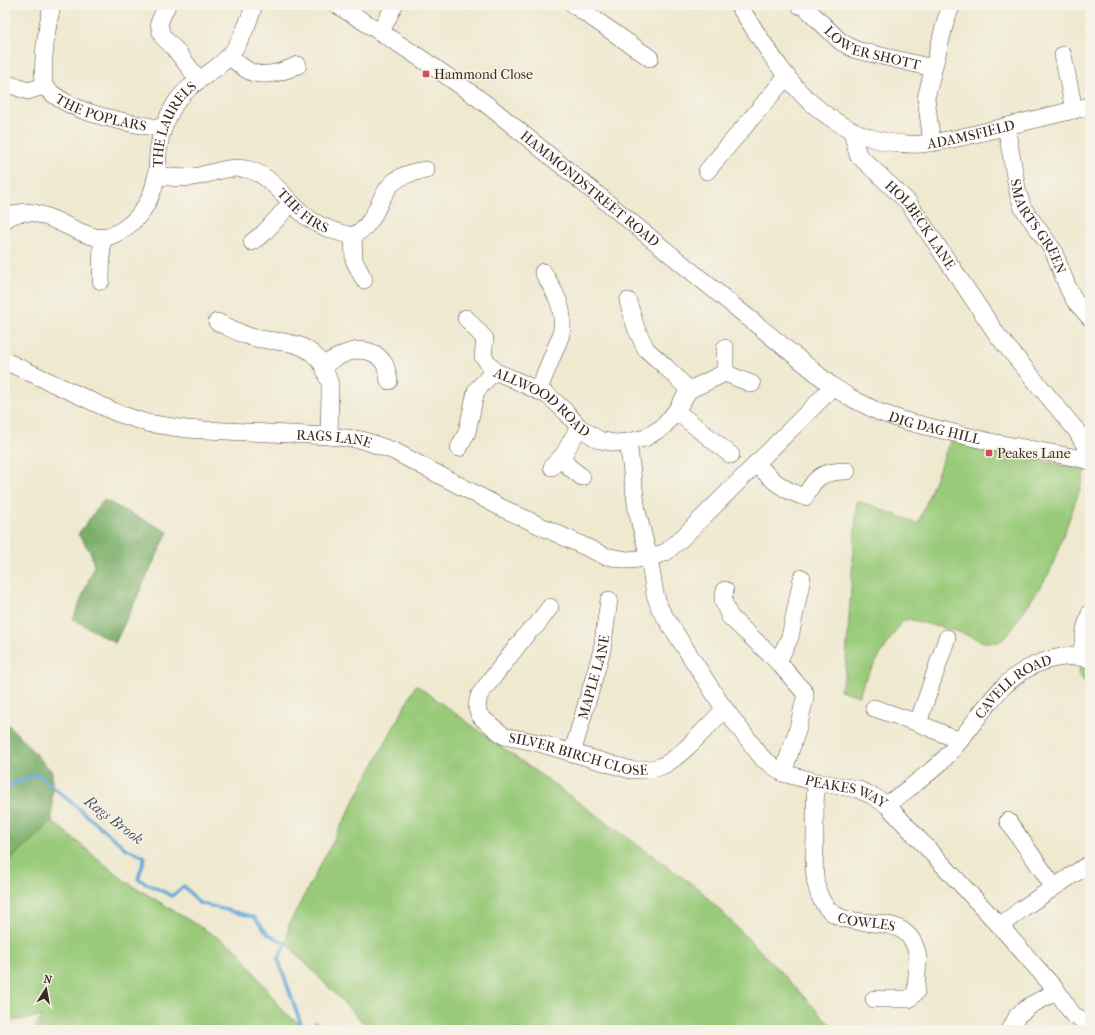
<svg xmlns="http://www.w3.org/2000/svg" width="1095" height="1035" font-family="'IM FELL French Canon',serif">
<rect width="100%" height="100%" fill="#f7f3e8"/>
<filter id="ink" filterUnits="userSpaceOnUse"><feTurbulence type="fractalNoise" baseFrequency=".025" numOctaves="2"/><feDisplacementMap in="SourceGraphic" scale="8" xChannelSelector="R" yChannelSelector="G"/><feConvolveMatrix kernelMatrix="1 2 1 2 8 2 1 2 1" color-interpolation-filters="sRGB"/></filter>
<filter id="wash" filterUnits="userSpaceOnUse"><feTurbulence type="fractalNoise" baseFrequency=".012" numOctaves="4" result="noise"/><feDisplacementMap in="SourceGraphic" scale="16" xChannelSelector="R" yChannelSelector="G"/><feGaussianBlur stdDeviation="0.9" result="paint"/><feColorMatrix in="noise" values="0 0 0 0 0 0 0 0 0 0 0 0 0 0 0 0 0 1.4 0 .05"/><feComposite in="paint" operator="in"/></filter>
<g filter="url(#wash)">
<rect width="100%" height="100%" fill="#efe9d0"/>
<g fill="#99ca79" stroke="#6a7a4c">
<path d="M 950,441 L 1085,470 L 1079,492 L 1050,572 L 1007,636 L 998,642 L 984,642 L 959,632 L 908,619 L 901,622 L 864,681 L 859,696 L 840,690 L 845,675 L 857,501 L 871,505 L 918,524 Z"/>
<path d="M 1080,666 L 1090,667 L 1090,690 L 1079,674 Z"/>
<path d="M 416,685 L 700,890 L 775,966 L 835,1030 L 370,1030 L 287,944 L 289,924 Z"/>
<path d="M 52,821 L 125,881 L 238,950 L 280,1008 L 306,1030 L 34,1030 L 42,1016 L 5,1022 L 5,865 Z"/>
</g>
<g fill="#7aae69" stroke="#5a6c44">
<path d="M 104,500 L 168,532 L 115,643 L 73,619 L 94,567 L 91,553 L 78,534 Z"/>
<path d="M 5,721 L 52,772 L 52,821 L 5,865 Z"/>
</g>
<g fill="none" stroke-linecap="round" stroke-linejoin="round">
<g stroke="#64a8d9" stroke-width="3.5">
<path d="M 5,787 L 38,774 L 125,848 L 145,857 L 138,879 L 172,896 L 184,886 L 199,903 L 254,917 L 269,935 L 286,943 L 278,959 L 303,1030"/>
<path d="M 306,1030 L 316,1023 L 321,1030"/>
</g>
</g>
</g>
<g filter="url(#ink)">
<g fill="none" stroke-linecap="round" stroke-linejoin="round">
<defs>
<g id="minor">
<path id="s1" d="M 52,5 C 46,29 42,61 44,86 C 71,115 126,122 163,129"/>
<path d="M 167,5 L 159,23 L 161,32 L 163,37 L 175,49 L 198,79"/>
<path id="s2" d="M 337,5 C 389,37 441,70 490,107 L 832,386 L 851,398 L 879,412 L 905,421 L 991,442 L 1078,458 L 1090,461"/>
<path d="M 574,5 L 650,58"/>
<path id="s3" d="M 738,5 C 759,35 782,76 808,100 C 839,129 879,147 921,144 C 946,142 971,135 996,129 C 1027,121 1058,114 1090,106"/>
<path id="s4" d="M 799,5 L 806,8 L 841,42 L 856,50 L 933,68"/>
<path d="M 381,32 L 394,5"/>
<path d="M 1063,55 L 1074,110"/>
<path d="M 229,56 C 235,61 241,66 247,70 C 262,79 283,72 298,65"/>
<path d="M 5,83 L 28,91 L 44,86"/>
<path id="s5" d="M 1006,126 L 1018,193 L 1023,208 L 1053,250 L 1068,288 L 1075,301 L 1090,318"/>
<path id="s6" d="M 852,131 L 858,155 L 908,202 L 998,336 L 1076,430 L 1087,449 L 1090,460"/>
<path d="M 932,143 L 926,98 L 946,19 L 952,5"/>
<path d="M 707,171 L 787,76"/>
<path id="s7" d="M 157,175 C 169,177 181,179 193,177 C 212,174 230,164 250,170 C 271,176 285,198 301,212 C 314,225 335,232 353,236 C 390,215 369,177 426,170"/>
<path id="s8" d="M 5,220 C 39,192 83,250 113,235 C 137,224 152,202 156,177 C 158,167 157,156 159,146 C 161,131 167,117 175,104 C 189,82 212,75 229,56 C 237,48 242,36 247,25 C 249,18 253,12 253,5"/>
<path d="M 353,236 L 354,260 L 364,280"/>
<path d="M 252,242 L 264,233 L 291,203"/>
<path d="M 101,281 L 102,238"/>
<path d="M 628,301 L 636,328 L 646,349 L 666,367 L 689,390 L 725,373 L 752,384"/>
<path id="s9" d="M 466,318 L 485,339 L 483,356 L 494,371 L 513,379 L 547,395 L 552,399 L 566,412 L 579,427 L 599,440 L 616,443 L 628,442 L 645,438 L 663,427 L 676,411 L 689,390"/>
<path d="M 217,322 C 228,327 239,333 251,337 C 281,345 302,336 323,365 C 340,356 356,344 375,354 C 379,357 383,361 385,365 C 387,370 388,376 389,381"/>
<path d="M 725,348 L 725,373"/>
<path id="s10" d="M 5,361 L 117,413 L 147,423 L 186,429 L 329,436 L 362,440 L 394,451 L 500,507 L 605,556 L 628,560 L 649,558 L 666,552 L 681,539 L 822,398 L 832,386"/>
<path d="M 323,365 L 330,384 L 330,393 L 329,436"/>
<path d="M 538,391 L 561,335 C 566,309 556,294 543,272"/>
<path d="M 676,411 L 731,455"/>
<path id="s11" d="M 628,442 L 637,511 L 649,558 L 655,594 L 660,609 L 721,704 L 763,759 L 783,773 L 816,782 L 857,789 L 873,796 L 887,805 L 1000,926 L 1057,991 L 1073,1015 L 1087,1022 L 1090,1025"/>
<path d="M 459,448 L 467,432 L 476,391 L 494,371"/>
<path d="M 562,457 L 569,467 L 582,477"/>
<path d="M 756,463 C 772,480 782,490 805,497 C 815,476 823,471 847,471"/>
<path d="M 552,467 L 564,454 L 579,427"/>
<path d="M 725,590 L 723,601 L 730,617 L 778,662"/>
<path id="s12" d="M 550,607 L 536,626 L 529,631 L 480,694 L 478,700 L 477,708 L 479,714 L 482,718 L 504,736 L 535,742 L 631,770 C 641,770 652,770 662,766 C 683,756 707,726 725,709"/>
<path d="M 947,638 L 918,723 L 960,741"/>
<path d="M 1081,657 L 1085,629 L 1090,613"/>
<path d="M 874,708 L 918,723"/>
<path id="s13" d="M 572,754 L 602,650 L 609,600"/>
<path d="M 783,773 L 798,728 L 805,698 L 805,693 L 778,662 L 790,637 L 802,578"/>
<path id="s14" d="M 816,782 C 815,800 815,817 815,834 C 815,856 811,881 822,901 C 843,940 904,903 917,952 C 919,961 916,982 916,992 L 909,999 L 874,999"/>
<path id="s15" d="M 887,805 C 906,790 930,774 946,757 C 978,723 997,676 1045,661 C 1060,656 1074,655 1090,659"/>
<path d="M 1008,821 L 1054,887"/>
<path d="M 1000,926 L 1023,908 L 1086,866"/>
<path d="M 1010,1030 L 1018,1015 L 1031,1005 L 1057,991"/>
</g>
</defs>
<use href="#minor" stroke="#564739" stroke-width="18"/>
<use href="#minor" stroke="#fff" stroke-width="17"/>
</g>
</g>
<g fill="#d1495b" stroke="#f7f3e8" stroke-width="1.5">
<rect x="422" y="70" width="8" height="8" rx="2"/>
<rect x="985" y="449" width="8" height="8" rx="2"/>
</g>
<g text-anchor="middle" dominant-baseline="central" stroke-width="3" stroke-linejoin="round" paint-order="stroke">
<g font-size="14" fill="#3b2a1e" stroke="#f7f3e8">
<text stroke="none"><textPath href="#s4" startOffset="88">LOWER SHOTT</textPath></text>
<text stroke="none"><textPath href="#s1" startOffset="146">THE POPLARS</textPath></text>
<text stroke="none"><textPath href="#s8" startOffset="247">THE LAURELS</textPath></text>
<text stroke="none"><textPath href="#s3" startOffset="294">ADAMSFIELD</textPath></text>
<text stroke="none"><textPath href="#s2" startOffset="313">HAMMONDSTREET ROAD</textPath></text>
<text stroke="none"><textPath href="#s7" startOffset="162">THE FIRS</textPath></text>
<text stroke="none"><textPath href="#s6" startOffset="119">HOLBECK LANE</textPath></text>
<text stroke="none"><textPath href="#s5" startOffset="107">SMARTS GREEN</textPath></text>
<text stroke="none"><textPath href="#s9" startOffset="122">ALLWOOD ROAD</textPath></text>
<text stroke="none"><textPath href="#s2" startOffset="737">DIG DAG HILL</textPath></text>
<text stroke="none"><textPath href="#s10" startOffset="343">RAGS LANE</textPath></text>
<text stroke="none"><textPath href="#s13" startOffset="80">MAPLE LANE</textPath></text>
<text stroke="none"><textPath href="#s15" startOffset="175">CAVELL ROAD</textPath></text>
<text stroke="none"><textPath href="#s12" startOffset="243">SILVER BIRCH CLOSE</textPath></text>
<text stroke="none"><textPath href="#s11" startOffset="443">PEAKES WAY</textPath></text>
<text stroke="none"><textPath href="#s14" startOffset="172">COWLES</textPath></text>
</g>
<g font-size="14" fill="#3b2a1e" stroke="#f7f3e8" text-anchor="start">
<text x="434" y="74">Hammond Close</text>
<text x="997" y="453">Peakes Lane</text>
</g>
<g font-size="15" font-style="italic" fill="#49565f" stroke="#f7f3e8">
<text transform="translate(114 820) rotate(37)">Rags Brook</text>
</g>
</g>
<rect width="1095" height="1035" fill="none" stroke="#f7f3e8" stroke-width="20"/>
<g transform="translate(46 989) rotate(11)" stroke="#f7f3e8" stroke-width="3" paint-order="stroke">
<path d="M0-3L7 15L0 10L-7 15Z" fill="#3b2a1e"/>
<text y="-6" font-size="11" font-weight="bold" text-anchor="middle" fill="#3b2a1e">N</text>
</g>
</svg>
